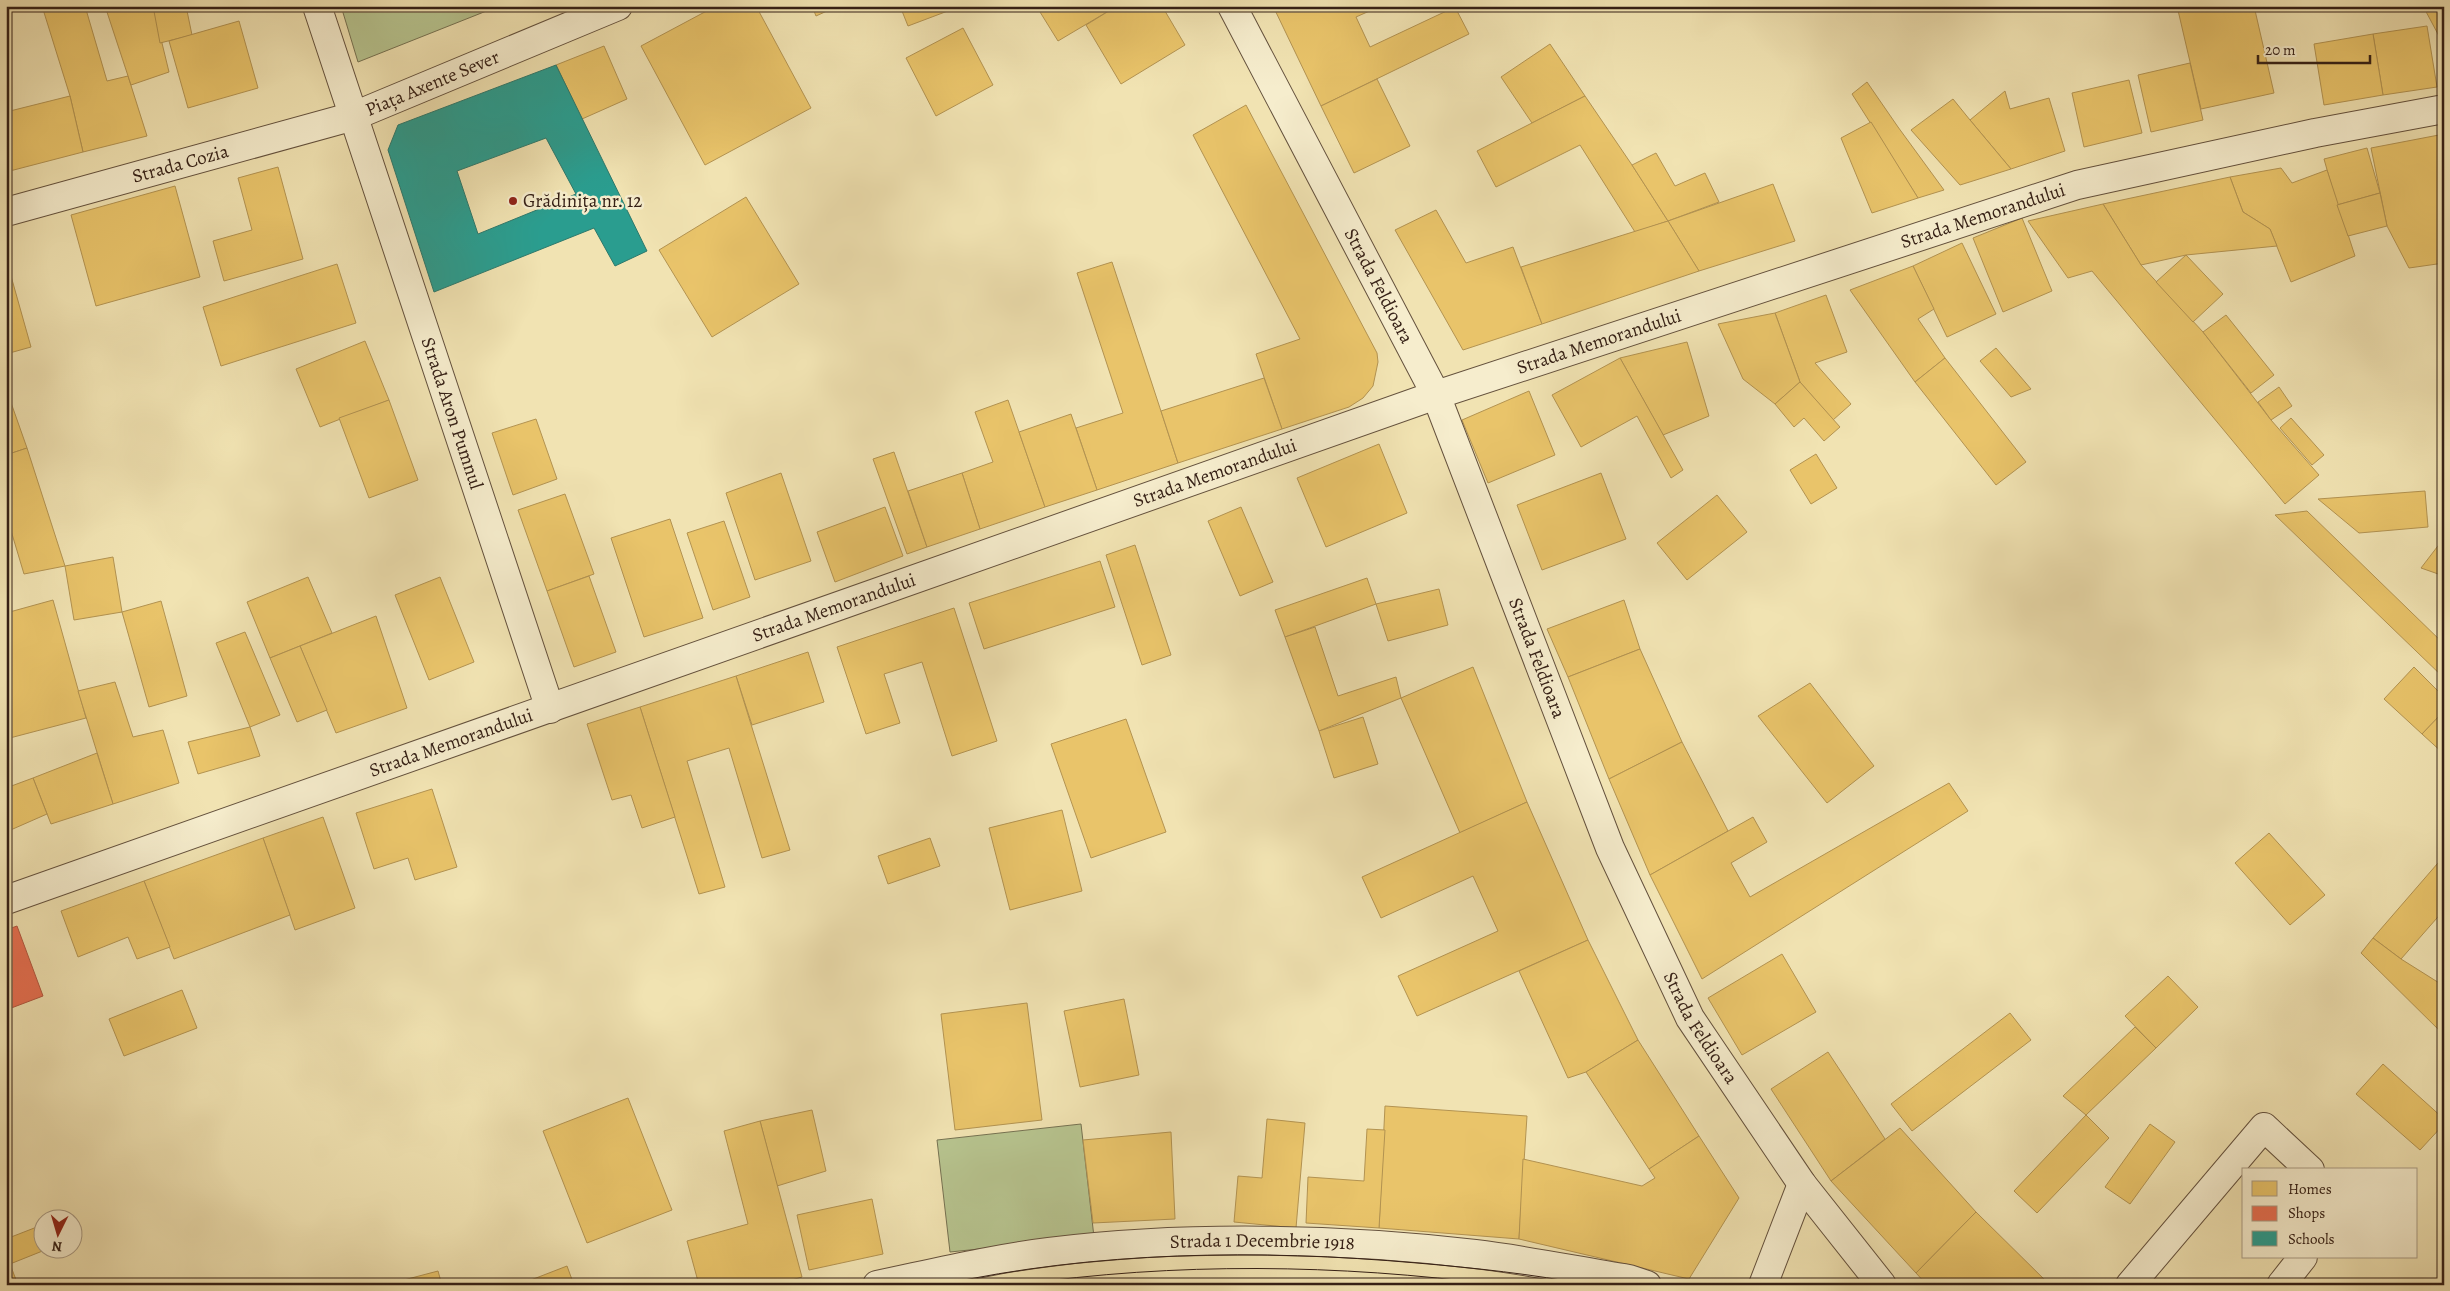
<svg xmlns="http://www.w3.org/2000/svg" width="2450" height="1291" font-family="Alegreya,serif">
<rect width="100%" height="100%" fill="#f1e3b2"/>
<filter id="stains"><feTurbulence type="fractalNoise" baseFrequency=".004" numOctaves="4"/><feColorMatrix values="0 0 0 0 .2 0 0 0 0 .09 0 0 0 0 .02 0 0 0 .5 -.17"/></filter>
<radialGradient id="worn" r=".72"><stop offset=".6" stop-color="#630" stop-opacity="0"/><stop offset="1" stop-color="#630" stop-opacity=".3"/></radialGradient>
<g fill="#b7c48f" stroke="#767252">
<path d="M 341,6 L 499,6 L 358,62 Z"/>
<path d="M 1081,1124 L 1094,1237 L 950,1252 L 937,1140 Z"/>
</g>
<g fill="#e9c46a" stroke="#b39351">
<path d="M 42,6 L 85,6 L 107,81 L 128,76 L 147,136 L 83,152 L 70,96 Z"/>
<path d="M 105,6 L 153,6 L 169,72 L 131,85 Z"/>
<path d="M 153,6 L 186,6 L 192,35 L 160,43 Z"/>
<path d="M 716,6 L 756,6 L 811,108 L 705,165 L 641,46 Z"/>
<path d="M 812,6 L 838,6 L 816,16 Z"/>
<path d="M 900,6 L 961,6 L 908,26 Z"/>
<path d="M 1050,6 L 1117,6 L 1058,41 L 1040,12 Z"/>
<path d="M 1117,6 L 1162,6 L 1185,45 L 1121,84 L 1086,25 Z"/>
<path d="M 1273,6 L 1373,6 L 1374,9 L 1356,17 L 1370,47 L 1455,7 L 1469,34 L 1321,106 Z"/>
<path d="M 2177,6 L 2254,6 L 2274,93 L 2201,109 Z"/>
<path d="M 2423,6 L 2444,6 L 2444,34 L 2439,36 Z"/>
<path d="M 239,21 L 258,88 L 188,108 L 169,41 Z"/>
<path d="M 2427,26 L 2437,87 L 2383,95 L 2373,34 Z"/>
<path d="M 963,28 L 993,85 L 936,116 L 906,58 Z"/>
<path d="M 2373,34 L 2383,95 L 2324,105 L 2314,44 Z"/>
<path d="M 1550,44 L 1585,96 L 1532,123 L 1501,77 Z"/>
<path d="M 604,46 L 627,99 L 582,119 L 556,65 Z"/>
<path d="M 2190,63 L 2203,120 L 2151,132 L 2138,75 Z"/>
<path d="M 1377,79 L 1410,146 L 1354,173 L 1321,106 Z"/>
<path d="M 2129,80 L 2142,133 L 2084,147 L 2072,93 Z"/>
<path d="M 1867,82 L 1898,127 L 1944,190 L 1918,198 L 1852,94 Z"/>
<path d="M 2005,91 L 2010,109 L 2049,98 L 2065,151 L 2011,169 L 1970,120 Z"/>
<path d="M 70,96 L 83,152 L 6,172 L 6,112 Z"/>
<path d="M 1585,96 L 1632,165 L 1668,221 L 1635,232 L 1580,145 L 1496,187 L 1477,151 Z"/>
<path d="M 1953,99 L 1970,120 L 2011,169 L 1960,185 L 1911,130 Z"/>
<path d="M 1246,105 L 1377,353 L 1378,362 L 1373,386 L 1363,398 L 1349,407 L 1282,429 L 1256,354 L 1300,339 L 1193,135 Z"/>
<path d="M 1871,122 L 1918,198 L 1872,213 L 1841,138 Z"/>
<path d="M 2444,134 L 2444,159 L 2442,159 L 2444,173 L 2444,263 L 2409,268 L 2387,226 L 2371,148 Z"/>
<path d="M 2367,148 L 2380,193 L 2337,205 L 2324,159 Z"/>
<path d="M 1656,153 L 1675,186 L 1705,173 L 1719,202 L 1668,221 L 1632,165 Z"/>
<path d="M 278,167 L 303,259 L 224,281 L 213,241 L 252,230 L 238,178 Z"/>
<path d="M 2281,168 L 2292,183 L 2327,170 L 2355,256 L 2291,282 L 2270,229 L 2243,212 L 2230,177 Z"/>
<path d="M 2230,177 L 2243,212 L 2270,229 L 2277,246 L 2186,255 L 2141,265 L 2103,204 Z"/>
<path d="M 1773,184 L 1795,241 L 1699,271 L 1668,221 Z"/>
<path d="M 175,186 L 200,277 L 96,306 L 71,215 Z"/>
<path d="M 2380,193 L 2387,226 L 2348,236 L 2337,205 Z"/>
<path d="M 746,197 L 799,284 L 712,337 L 659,250 Z"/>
<path d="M 2103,204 L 2141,265 L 2203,332 L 2271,420 L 2319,475 L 2285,504 L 2092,271 L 2068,278 L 2028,221 Z"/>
<path d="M 1436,210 L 1466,263 L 1513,247 L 1542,324 L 1463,350 L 1395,230 Z"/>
<path d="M 2022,218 L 2052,291 L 2003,312 L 1973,238 Z"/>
<path d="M 1668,221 L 1699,271 L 1542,324 L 1521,267 Z"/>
<path d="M 1962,243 L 1996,314 L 1947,337 L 1913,266 Z"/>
<path d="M 2186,255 L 2223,294 L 2193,322 L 2156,282 Z"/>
<path d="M 1112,262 L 1178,463 L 1097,490 L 1076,428 L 1123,413 L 1077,273 Z"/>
<path d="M 337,264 L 356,323 L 221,366 L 203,307 Z"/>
<path d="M 1913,266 L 1934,309 L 1918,319 L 1945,358 L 1915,382 L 1850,290 Z"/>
<path d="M 11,276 L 31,347 L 6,354 L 6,277 Z"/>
<path d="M 1826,295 L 1847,352 L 1815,363 L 1851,404 L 1833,420 L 1800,382 L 1775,313 Z"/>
<path d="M 1775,313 L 1800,382 L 1775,404 L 1743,379 L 1718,324 Z"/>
<path d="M 2226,315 L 2274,375 L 2251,393 L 2203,332 Z"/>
<path d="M 365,341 L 389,400 L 320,427 L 296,369 Z"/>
<path d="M 1687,342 L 1709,416 L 1663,435 L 1620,358 Z"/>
<path d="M 1996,348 L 2031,389 L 2011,397 L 1980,361 Z"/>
<path d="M 1620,358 L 1683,470 L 1671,478 L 1637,416 L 1581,447 L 1552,395 Z"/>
<path d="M 1945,358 L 2026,462 L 1996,485 L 1915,382 Z"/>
<path d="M 1264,378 L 1282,429 L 1178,463 L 1161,411 Z"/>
<path d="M 1800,382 L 1840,427 L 1824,441 L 1804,418 L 1794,427 L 1775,404 Z"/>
<path d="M 2279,387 L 2292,406 L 2271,420 L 2258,402 Z"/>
<path d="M 1529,391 L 1555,455 L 1488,483 L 1462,420 Z"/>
<path d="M 9,397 L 27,448 L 6,455 L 6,398 Z"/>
<path d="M 389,400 L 418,480 L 369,498 L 339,418 Z"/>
<path d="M 1008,400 L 1045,507 L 980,529 L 962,473 L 993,462 L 975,412 Z"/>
<path d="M 1071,414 L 1097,490 L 1045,507 L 1019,432 Z"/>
<path d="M 2291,418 L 2324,455 L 2312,465 L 2280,428 Z"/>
<path d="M 536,419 L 557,479 L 513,495 L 492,433 Z"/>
<path d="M 1379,444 L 1407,513 L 1326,547 L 1297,478 Z"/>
<path d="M 27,448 L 65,566 L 24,574 L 6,514 L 6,455 Z"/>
<path d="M 894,452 L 927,547 L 907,554 L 873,459 Z"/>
<path d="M 1816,454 L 1837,488 L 1811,504 L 1790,470 Z"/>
<path d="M 781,473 L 811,561 L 755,580 L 726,493 Z"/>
<path d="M 962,473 L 980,529 L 927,547 L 908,491 Z"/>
<path d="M 1601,473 L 1626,539 L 1542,570 L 1517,505 Z"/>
<path d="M 2425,491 L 2428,527 L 2359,533 L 2318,499 Z"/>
<path d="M 565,494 L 594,574 L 547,591 L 518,510 Z"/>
<path d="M 1717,495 L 1747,532 L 1687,580 L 1657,543 Z"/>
<path d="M 885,507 L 903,556 L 835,582 L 817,532 Z"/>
<path d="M 1241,507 L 1273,582 L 1240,596 L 1208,521 Z"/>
<path d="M 2307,511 L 2444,644 L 2444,678 L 2275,515 Z"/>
<path d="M 670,519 L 703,618 L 644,637 L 611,538 Z"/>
<path d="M 724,521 L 750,597 L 713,610 L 687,533 Z"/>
<path d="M 2444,538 L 2444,576 L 2421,568 Z"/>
<path d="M 1135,545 L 1171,655 L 1142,665 L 1106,555 Z"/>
<path d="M 113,557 L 122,612 L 74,620 L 65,566 Z"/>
<path d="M 1100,561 L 1115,607 L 984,649 L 969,603 Z"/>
<path d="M 589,576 L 616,652 L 574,667 L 547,591 Z"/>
<path d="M 308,577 L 332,633 L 270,658 L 247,602 Z"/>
<path d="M 440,577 L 474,662 L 429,680 L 395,595 Z"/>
<path d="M 1367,578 L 1376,604 L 1285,637 L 1275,610 Z"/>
<path d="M 1439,589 L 1448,625 L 1388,641 L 1376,604 Z"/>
<path d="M 53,600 L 86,718 L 6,739 L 6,613 Z"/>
<path d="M 1624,600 L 1640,649 L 1568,677 L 1547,629 Z"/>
<path d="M 161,601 L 187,696 L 149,707 L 122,612 Z"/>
<path d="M 954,608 L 997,741 L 952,756 L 922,662 L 884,674 L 900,723 L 866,734 L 837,647 Z"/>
<path d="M 376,616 L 407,708 L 336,733 L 300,646 Z"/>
<path d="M 1315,627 L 1338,696 L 1396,677 L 1401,698 L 1319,731 L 1285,637 Z"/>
<path d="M 245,632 L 280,715 L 250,727 L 216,643 Z"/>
<path d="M 300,646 L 327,710 L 297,722 L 270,658 Z"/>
<path d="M 1640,649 L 1682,742 L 1609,779 L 1568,677 Z"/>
<path d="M 808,652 L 824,702 L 752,725 L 736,676 Z"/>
<path d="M 1473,667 L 1527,802 L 1460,833 L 1401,698 Z"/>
<path d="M 2414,667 L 2444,697 L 2444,711 L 2422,734 L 2384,699 Z"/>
<path d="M 736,676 L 790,850 L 762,858 L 729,748 L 687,761 L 725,887 L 699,894 L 640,707 Z"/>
<path d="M 115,682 L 133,737 L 163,730 L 179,783 L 113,804 L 78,691 Z"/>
<path d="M 1810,683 L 1874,766 L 1827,803 L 1758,716 Z"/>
<path d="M 640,707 L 675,817 L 642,828 L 631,795 L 612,800 L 587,724 Z"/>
<path d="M 2444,711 L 2444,754 L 2422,734 Z"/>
<path d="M 1363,717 L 1378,764 L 1334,778 L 1319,731 Z"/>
<path d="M 1126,719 L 1166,832 L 1091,858 L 1051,744 Z"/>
<path d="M 250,727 L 260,756 L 198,774 L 188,742 Z"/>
<path d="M 1682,742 L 1728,831 L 1650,875 L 1609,779 Z"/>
<path d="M 97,753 L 113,804 L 51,824 L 33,778 Z"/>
<path d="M 33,778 L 47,814 L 6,832 L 6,788 Z"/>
<path d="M 1949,783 L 1968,811 L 1702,979 L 1650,875 L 1753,817 L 1767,842 L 1731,863 L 1750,897 Z"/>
<path d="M 432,789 L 457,867 L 415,880 L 408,858 L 374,869 L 356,813 Z"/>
<path d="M 1527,802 L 1588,940 L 1417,1016 L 1398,976 L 1498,931 L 1473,876 L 1381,918 L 1362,877 Z"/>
<path d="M 1062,810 L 1082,891 L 1010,910 L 989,828 Z"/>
<path d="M 323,817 L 355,908 L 295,930 L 263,838 Z"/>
<path d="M 2269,833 L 2325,895 L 2290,925 L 2235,863 Z"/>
<path d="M 263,838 L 290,915 L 174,959 L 144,881 Z"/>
<path d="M 930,838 L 940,866 L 888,884 L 878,856 Z"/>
<path d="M 2444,856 L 2444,910 L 2401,959 L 2373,938 Z"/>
<path d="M 144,881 L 170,947 L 137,959 L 128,937 L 78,957 L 61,911 Z"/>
<path d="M 2373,938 L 2401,959 L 2444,986 L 2444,1035 L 2361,953 Z"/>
<path d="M 1588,940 L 1638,1040 L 1586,1072 L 1568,1078 L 1519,971 Z"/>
<path d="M 1782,954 L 1816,1012 L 1742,1055 L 1708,998 Z"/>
<path d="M 2168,976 L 2198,1007 L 2156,1048 L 2125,1016 Z"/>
<path d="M 182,990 L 197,1028 L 124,1056 L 109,1019 Z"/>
<path d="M 1124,999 L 1139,1075 L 1080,1087 L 1064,1011 Z"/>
<path d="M 1027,1003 L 1042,1120 L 955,1130 L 941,1014 Z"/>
<path d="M 2010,1013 L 2031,1040 L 1912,1131 L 1891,1104 Z"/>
<path d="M 2135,1027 L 2156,1048 L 2086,1115 L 2063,1096 Z"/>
<path d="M 1638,1040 L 1699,1136 L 1649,1169 L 1586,1072 Z"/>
<path d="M 1828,1052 L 1885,1139 L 1831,1181 L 1771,1089 Z"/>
<path d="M 2383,1064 L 2444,1119 L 2444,1124 L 2420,1150 L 2356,1094 Z"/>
<path d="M 628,1098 L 672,1210 L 587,1243 L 543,1131 Z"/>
<path d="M 1385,1106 L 1527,1116 L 1519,1239 L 1379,1228 Z"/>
<path d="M 812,1110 L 826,1171 L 777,1186 L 760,1121 Z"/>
<path d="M 2086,1115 L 2109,1138 L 2037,1213 L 2014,1191 Z"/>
<path d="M 1267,1119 L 1305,1123 L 1296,1228 L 1234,1222 L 1238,1176 L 1262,1178 Z"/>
<path d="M 760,1121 L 802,1277 L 774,1285 L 699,1285 L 687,1241 L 748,1224 L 724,1131 Z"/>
<path d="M 2150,1124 L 2175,1142 L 2130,1204 L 2105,1187 Z"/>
<path d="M 1900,1128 L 1976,1212 L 1916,1273 L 1831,1181 Z"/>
<path d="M 1367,1129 L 1385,1130 L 1379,1228 L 1306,1223 L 1308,1177 L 1364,1181 Z"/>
<path d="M 1171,1132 L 1175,1219 L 1093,1223 L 1083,1140 Z"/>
<path d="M 1699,1136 L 1739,1198 L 1689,1279 L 1519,1239 L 1523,1159 L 1642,1186 L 1655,1178 L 1649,1169 Z"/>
<path d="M 872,1199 L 883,1254 L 809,1270 L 797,1215 Z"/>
<path d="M 1976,1212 L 2050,1285 L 1927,1285 L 1916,1273 Z"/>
<path d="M 42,1225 L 42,1248 L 50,1248 L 10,1264 L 18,1285 L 6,1285 L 6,1239 Z"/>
<path d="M 567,1266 L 574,1285 L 518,1285 Z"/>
<path d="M 438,1271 L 442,1285 L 401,1285 L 400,1281 Z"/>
</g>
<path fill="#e76f51" stroke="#b2573f" d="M 17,926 L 43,996 L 6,1010 L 6,930 Z"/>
<path fill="#2a9d8f" stroke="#2d786b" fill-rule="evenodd" d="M 556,65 L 647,251 L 615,266 L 594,228 L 434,292 L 388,150 L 398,125 ZM 546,138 L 576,194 L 478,234 L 457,171 Z"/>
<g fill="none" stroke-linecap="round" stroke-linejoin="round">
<defs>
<g id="minor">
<path id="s1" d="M 317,6 L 550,709"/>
<path id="s2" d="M 1232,6 L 1436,395 L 1610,848 L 1690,1018 L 1802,1184 L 1882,1285"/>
<path id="s3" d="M 6,212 L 354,116 L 618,6"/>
<path id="s4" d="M 6,900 L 1436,395 L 2077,185 L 2315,133 L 2444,109"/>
<path id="s5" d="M 877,1285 C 934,1273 991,1259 1049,1252 C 1184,1235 1340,1238 1475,1254 C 1526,1260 1578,1271 1629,1279 L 1647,1285"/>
<path d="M 1763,1285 L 1802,1184"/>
<path d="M 2130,1285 L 2264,1127 L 2310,1170"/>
<path d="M 2281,1285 L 2303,1257"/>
</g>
</defs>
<use href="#minor" stroke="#64513d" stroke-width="30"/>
<use href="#minor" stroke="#f6edcd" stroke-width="28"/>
<g stroke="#352016" stroke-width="1">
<path d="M 940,1285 C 1096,1251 1258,1249 1417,1263 C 1475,1268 1532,1274 1589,1285"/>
<path d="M 1017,1285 C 1175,1262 1339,1264 1497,1285"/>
</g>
</g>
<circle fill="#8f2418" stroke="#f6edcd" stroke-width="2" cx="513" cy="201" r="5"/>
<g text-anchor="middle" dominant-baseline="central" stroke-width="5" stroke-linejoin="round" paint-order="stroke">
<g font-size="19" fill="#352016" stroke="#f6edcd">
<text stroke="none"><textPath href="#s3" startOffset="446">Piața Axente Sever</textPath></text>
<text stroke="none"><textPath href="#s3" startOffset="181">Strada Cozia</textPath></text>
<text stroke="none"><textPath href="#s4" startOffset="2092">Strada Memorandului</textPath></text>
<text stroke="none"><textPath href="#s2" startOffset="316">Strada Feldioara</textPath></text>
<text stroke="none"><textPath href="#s4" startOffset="1688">Strada Memorandului</textPath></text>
<text stroke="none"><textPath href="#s1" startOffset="429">Strada Aron Pumnul</textPath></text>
<text stroke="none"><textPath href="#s4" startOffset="1282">Strada Memorandului</textPath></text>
<text stroke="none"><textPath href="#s4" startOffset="878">Strada Memorandului</textPath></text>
<text stroke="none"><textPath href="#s2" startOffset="721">Strada Feldioara</textPath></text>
<text stroke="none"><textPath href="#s4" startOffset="472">Strada Memorandului</textPath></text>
<text stroke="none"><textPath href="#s2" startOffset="1126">Strada Feldioara</textPath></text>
<text stroke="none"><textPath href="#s5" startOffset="389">Strada 1 Decembrie 1918</textPath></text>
</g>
<g font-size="19" fill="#352016" stroke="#f6edcd" text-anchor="start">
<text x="523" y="201">Grădinița nr. 12</text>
</g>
</g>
<rect width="2450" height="1291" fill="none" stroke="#f1e3b2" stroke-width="25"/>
<rect x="8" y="8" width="2435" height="1276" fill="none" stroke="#352016" stroke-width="2.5"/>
<rect x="12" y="12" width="2425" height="1266" fill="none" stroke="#352016"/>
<rect x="2242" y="1168" width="175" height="90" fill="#f6edcd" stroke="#a99b84"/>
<rect x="2252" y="1181" width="25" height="15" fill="#e9c46a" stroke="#a99b84"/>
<text x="2288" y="1194" font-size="15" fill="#352016">Homes</text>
<rect x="2252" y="1206" width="25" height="15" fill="#e76f51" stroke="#a99b84"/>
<text x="2288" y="1218" font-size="15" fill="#352016">Shops</text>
<rect x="2252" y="1231" width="25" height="15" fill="#2a9d8f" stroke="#a99b84"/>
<text x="2288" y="1244" font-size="15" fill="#352016">Schools</text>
<g transform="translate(58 1234) rotate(185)"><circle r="24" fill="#f6edcd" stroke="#a99b84"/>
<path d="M0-4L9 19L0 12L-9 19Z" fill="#8f2418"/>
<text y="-8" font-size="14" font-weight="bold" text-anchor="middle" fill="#352016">N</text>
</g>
<path d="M2258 55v8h112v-8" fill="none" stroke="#352016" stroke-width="2.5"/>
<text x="2265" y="55" font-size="15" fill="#352016" stroke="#f6edcd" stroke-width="4" paint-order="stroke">20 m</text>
<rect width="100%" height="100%" filter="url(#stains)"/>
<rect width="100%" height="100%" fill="url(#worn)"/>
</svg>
